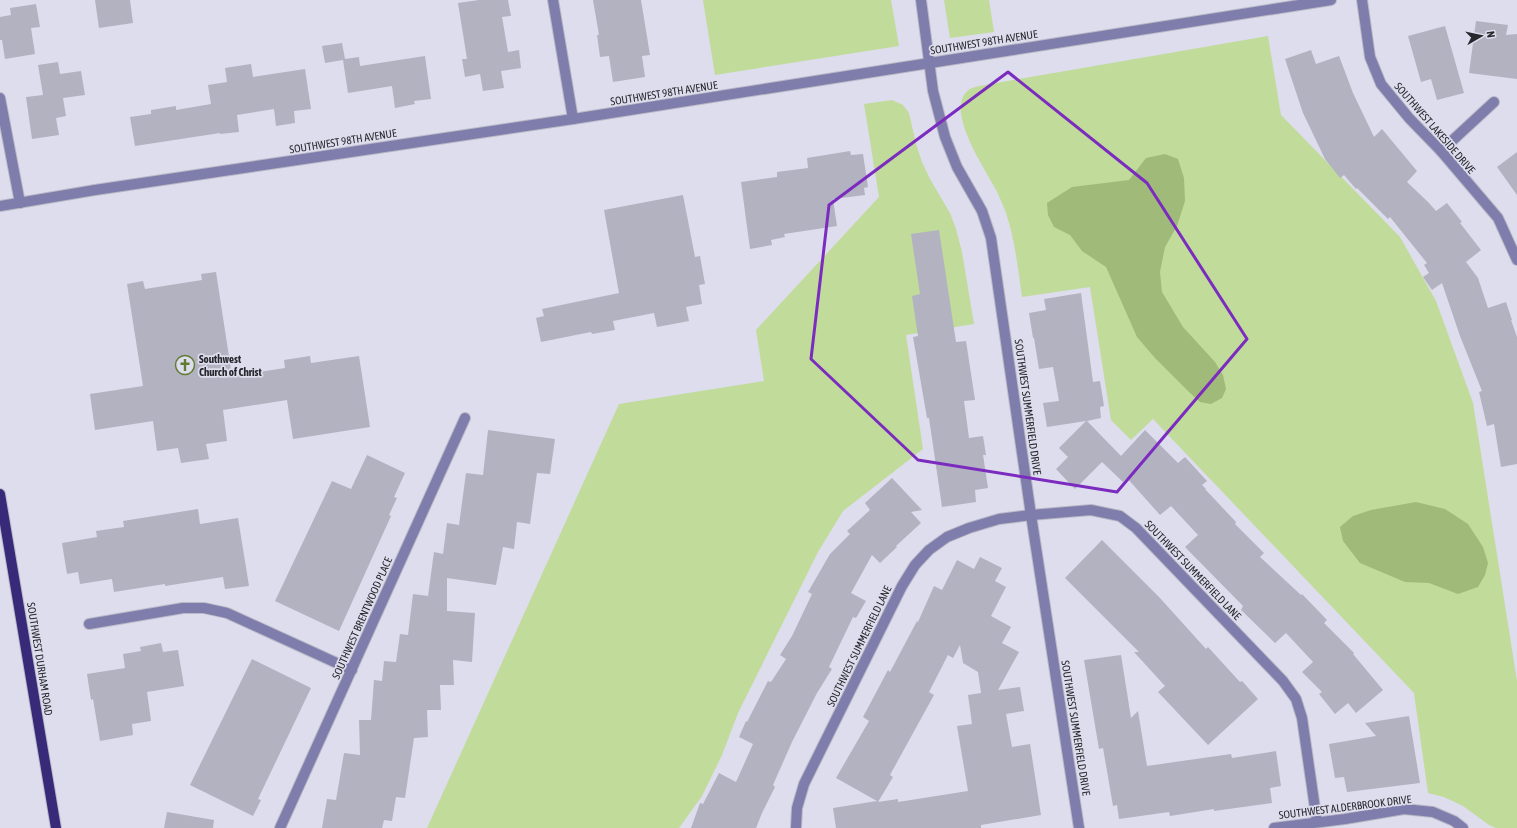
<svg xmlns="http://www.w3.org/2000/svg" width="1517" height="828" font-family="'Asap Condensed',sans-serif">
<rect width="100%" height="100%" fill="#dddded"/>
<g fill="#c1db9a">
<path d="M 703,0 L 891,0 L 899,46 L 715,75 Z"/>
<path d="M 944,0 L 989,0 L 994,32 L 950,38 Z"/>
<path d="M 1268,36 L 1281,115 L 1400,237 L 1436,301 L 1473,403 L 1517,681 L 1517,828 L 1496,828 L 1489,825 L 1463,806 L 1444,797 L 1428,793 L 1414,693 L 1153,419 L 1131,440 L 1111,420 L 1090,287 L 1022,297 C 1018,269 1015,240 1006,213 C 1002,203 998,192 992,183 C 982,164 943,106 970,89 C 973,87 977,87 979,86 Z"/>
<path d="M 892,100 L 903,105 L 909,113 L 916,144 L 922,162 L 930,179 L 950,213 L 956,229 L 962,252 L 974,324 L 906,335 L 923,449 L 843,511 L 818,552 L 738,713 L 722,755 L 702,796 L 679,828 L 427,828 L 619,404 L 764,381 L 756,330 L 879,197 L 864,104 Z"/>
</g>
<g fill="#a0ba79">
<path d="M 1165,154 L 1178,159 L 1184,178 L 1185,201 L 1177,226 L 1165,247 L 1160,272 L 1162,292 L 1183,327 L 1215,362 L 1223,375 L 1226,389 L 1222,398 L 1211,404 L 1200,402 L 1188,391 L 1155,358 L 1137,337 L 1106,267 L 1082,251 L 1070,235 L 1054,227 L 1048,215 L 1047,203 L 1072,187 L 1129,180 L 1146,158 Z"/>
<path d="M 1416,502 L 1445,509 L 1468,524 L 1483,547 L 1488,563 L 1485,575 L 1478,587 L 1458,594 L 1429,583 L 1405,582 L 1360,563 L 1343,541 L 1340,527 L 1353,516 L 1371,510 Z"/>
</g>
<g fill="#b2b2c1" fill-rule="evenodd">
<path d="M 95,0 L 130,0 L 133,23 L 99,28 Z"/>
<path d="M 479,0 L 508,0 L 511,16 L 502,17 L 508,52 L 519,50 L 521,68 L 501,71 L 504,88 L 483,91 L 480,74 L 465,77 L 462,59 L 467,59 L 458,3 Z"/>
<path d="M 593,0 L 641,0 L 650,55 L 642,56 L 645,77 L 613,82 L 609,56 L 600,57 L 597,35 L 599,35 Z"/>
<path d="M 36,4 L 40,27 L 31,28 L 35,54 L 5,59 L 2,40 L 0,40 L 0,17 L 11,15 L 10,8 Z"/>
<path d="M 1476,21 L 1508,25 L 1506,35 L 1517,34 L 1517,79 L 1469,73 Z"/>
<path d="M 1445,26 L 1464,93 L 1437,100 L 1431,79 L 1421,82 L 1408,36 Z"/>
<path d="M 342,43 L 345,59 L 359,57 L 360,66 L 425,56 L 431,99 L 414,101 L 415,104 L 395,108 L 392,86 L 348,93 L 343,60 L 325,63 L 322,46 Z"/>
<path d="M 1311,50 L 1316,64 L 1339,56 L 1353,93 L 1374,137 L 1382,129 L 1417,171 L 1407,182 L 1428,202 L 1436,211 L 1447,203 L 1462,222 L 1460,223 L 1481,250 L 1466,262 L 1478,278 L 1488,308 L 1506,302 L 1512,320 L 1511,320 L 1517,337 L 1517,464 L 1501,467 L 1494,424 L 1487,426 L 1479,392 L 1482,391 L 1460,336 L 1442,283 L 1432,290 L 1423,277 L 1429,273 L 1424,265 L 1427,263 L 1390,217 L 1388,219 L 1357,188 L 1356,189 L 1344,175 L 1340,178 L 1325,159 L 1303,113 L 1285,59 Z"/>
<path d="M 58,62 L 60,74 L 81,71 L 85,95 L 63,98 L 66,116 L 56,118 L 59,135 L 32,139 L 26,97 L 43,95 L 38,65 Z"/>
<path d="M 251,64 L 253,77 L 305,69 L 311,109 L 294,111 L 295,123 L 276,126 L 274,109 L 237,115 L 239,132 L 220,134 L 220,133 L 135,146 L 130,117 L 151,114 L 151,110 L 176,106 L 176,110 L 211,104 L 208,85 L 227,82 L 225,68 Z"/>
<path d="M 850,151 L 851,155 L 863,154 L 868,187 L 864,188 L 865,195 L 833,199 L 837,226 L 784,234 L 785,237 L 771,240 L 772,245 L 750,249 L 741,182 L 777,177 L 777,172 L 808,168 L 807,158 Z"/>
<path d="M 1517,152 L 1517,195 L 1497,167 Z"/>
<path d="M 683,195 L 695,257 L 700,256 L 705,284 L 699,285 L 702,304 L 686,307 L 689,321 L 657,327 L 654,313 L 613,321 L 615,330 L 592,334 L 591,332 L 541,342 L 536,318 L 544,316 L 542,309 L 619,293 L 604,210 Z"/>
<path d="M 939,230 L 956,342 L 966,341 L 975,400 L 964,401 L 969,438 L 983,436 L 986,455 L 983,455 L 988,488 L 975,490 L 976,502 L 942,507 L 929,418 L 927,418 L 913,337 L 918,336 L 912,296 L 920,294 L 911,234 Z"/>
<path d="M 216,272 L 232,376 L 285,368 L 284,360 L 310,356 L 311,363 L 359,356 L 370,427 L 293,439 L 287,400 L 223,410 L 227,441 L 206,444 L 209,459 L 181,463 L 178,448 L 157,451 L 153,421 L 95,430 L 90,394 L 143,386 L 127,284 L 143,281 L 145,289 L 202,280 L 201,274 Z"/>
<path d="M 1081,293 L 1093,382 L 1100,381 L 1104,406 L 1100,407 L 1101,418 L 1087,421 L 1121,456 L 1145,430 L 1178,463 L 1185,457 L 1207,481 L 1202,485 L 1206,489 L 1205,489 L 1236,522 L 1235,524 L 1264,553 L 1260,557 L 1301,595 L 1302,594 L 1327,620 L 1324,623 L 1354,653 L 1353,654 L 1383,690 L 1356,713 L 1348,703 L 1335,714 L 1319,694 L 1322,692 L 1302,672 L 1313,662 L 1286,633 L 1275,643 L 1241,610 L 1243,606 L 1185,547 L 1198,535 L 1171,506 L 1160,515 L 1127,478 L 1123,482 L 1102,462 L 1075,489 L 1056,469 L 1068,457 L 1059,448 L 1086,421 L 1047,427 L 1043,403 L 1059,401 L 1053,367 L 1039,369 L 1034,338 L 1033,338 L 1029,313 L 1046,310 L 1044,299 Z"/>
<path d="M 488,430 L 555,439 L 550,474 L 537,473 L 530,524 L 517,522 L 514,549 L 503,547 L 496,585 L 447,578 L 447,611 L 475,613 L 472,662 L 453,660 L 454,685 L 440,685 L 441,710 L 427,710 L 428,737 L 414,738 L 405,798 L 396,797 L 392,821 L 384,820 L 382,828 L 322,828 L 327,799 L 336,800 L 344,753 L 360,755 L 359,720 L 371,720 L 374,680 L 382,681 L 384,661 L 396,662 L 400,634 L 408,635 L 413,594 L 428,596 L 434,552 L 443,554 L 447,523 L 459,525 L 466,473 L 483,475 Z"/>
<path d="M 367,455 L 405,473 L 394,497 L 397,498 L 389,515 L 391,516 L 339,631 L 275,601 L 332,481 L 351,489 Z"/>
<path d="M 892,478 L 922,510 L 911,512 L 921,523 L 896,546 L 897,547 L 880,563 L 872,555 L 851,593 L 866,601 L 856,618 L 853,617 L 829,667 L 832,669 L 817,693 L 792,742 L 773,785 L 775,787 L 762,813 L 756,828 L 691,828 L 700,803 L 703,804 L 719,773 L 736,782 L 753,744 L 739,737 L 746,721 L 747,722 L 768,681 L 771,682 L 786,659 L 780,655 L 792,636 L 812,594 L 808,592 L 830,554 L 850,534 L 847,531 L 870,510 L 865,503 Z"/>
<path d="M 198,509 L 200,524 L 238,518 L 249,586 L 225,589 L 223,577 L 165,586 L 165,584 L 114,592 L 112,579 L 80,584 L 78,572 L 67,574 L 62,543 L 97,537 L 96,531 L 124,527 L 123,521 Z"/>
<path d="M 1102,540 L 1159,597 L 1206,649 L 1208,647 L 1240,682 L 1242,681 L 1258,699 L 1208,745 L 1158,692 L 1165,686 L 1134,652 L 1139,652 L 1065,578 Z"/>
<path d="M 980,557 L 1002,568 L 995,581 L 1006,587 L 991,616 L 1011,627 L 1002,643 L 1019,652 L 998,690 L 1020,687 L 1024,711 L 1006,714 L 1012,747 L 1030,744 L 1041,815 L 981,825 L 981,828 L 836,828 L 833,808 L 877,801 L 836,778 L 869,721 L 863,717 L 888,670 L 890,672 L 917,621 L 918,622 L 934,586 L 942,590 L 957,560 L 974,569 ZM 960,645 L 963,663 L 978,672 L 981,693 L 968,695 L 972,724 L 957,726 L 968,791 L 898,802 L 898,799 L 878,802 L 893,777 L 890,775 L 934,695 L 929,692 L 948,655 L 953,658 Z"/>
<path d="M 161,643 L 163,652 L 178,650 L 184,686 L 147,692 L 151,721 L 132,724 L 133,735 L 100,741 L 93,699 L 91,700 L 87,674 L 125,668 L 123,654 L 141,651 L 140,647 Z"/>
<path d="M 1121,655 L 1131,718 L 1138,711 L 1147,766 L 1231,754 L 1232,758 L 1276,751 L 1281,786 L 1270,788 L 1272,803 L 1214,811 L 1214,809 L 1170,816 L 1169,812 L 1119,819 L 1117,805 L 1113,806 L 1103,748 L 1099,749 L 1084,660 Z"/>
<path d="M 252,659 L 311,688 L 258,799 L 261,800 L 253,816 L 190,785 Z"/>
<path d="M 1409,716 L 1420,783 L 1347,792 L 1344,777 L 1335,778 L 1329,744 L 1376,736 L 1365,723 Z"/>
<path d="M 167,812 L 214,820 L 213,828 L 164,828 Z"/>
</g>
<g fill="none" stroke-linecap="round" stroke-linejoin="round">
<defs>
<g id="minor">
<path d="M 553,0 L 573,119"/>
<path d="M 921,0 L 933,91 L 945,137 L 957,167 L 982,211 L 991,238 L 1031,515 L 1079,828"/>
<path d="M 1362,0 L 1370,57 L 1381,84 L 1409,118 L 1441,151 L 1498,218 L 1517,260"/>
<path d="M 0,98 L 20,203"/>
<path d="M 1441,151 L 1494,102"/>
<path d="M 0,206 L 95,190 L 573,119 L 1331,0"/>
<path d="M 89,624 L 183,608 L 204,608 L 227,613 L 352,670"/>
<path d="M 280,828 L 465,418"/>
<path d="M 796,828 L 797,808 L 804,784 L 902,586 L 915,565 L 929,550 L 947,537 L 969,528 L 999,519 L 1031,515 L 1091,510 L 1120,516 L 1136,528 L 1283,681 L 1296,699 L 1302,718 L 1317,822"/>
<path d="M 1274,828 L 1345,819 L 1404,809 L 1433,812 L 1454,821 L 1463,828"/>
</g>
<path id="major" d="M 0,494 L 56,828"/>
</defs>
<use href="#minor" stroke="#b9b9c7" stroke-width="12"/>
<use href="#major" stroke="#b9b9c7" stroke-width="12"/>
<use href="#minor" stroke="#7f7dab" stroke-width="10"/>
<use href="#major" stroke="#382979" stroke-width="10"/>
</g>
<path fill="none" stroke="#7b2cbf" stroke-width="3" stroke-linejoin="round" d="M 1008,72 L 1147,183 L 1247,339 L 1117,492 L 918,460 L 811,359 L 829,205 Z"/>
<defs>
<symbol id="church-ring" viewBox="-11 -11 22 22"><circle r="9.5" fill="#dddded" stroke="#617c30" stroke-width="1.5"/><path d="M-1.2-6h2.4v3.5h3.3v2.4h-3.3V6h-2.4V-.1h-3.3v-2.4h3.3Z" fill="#617c30"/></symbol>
</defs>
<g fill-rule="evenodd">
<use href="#church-ring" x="174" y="354" width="22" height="22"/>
</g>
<g text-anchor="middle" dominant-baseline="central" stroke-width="3.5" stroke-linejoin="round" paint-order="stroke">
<g font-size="11" fill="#27272d" stroke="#dddded">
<text transform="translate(984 42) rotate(-9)">SOUTHWEST 98TH AVENUE</text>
<text transform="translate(664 93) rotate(-9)">SOUTHWEST 98TH AVENUE</text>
<text transform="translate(1435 128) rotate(49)">SOUTHWEST LAKESIDE DRIVE</text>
<text transform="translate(343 141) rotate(-9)">SOUTHWEST 98TH AVENUE</text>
<text transform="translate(1028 407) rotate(82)">SOUTHWEST SUMMERFIELD DRIVE</text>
<text transform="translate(1193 570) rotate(46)">SOUTHWEST SUMMERFIELD LANE</text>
<text transform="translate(362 618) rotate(-66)">SOUTHWEST BRENTWOOD PLACE</text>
<text transform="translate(859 646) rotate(-64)">SOUTHWEST SUMMERFIELD LANE</text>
<text transform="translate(40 659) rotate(81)">SOUTHWEST DURHAM ROAD</text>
<text transform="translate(1076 728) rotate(81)">SOUTHWEST SUMMERFIELD DRIVE</text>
<text transform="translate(1345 807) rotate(-7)">SOUTHWEST ALDERBROOK DRIVE</text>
</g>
<g font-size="11" font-weight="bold" fill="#27272d" stroke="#dddded" text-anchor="start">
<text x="199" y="359">Southwest<tspan x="199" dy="13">Church of Christ</tspan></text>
</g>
</g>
<g transform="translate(1481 36) rotate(81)" stroke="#dddded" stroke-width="3" paint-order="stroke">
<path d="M0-3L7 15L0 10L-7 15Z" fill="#27272d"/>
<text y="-6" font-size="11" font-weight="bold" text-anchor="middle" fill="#27272d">N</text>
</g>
</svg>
